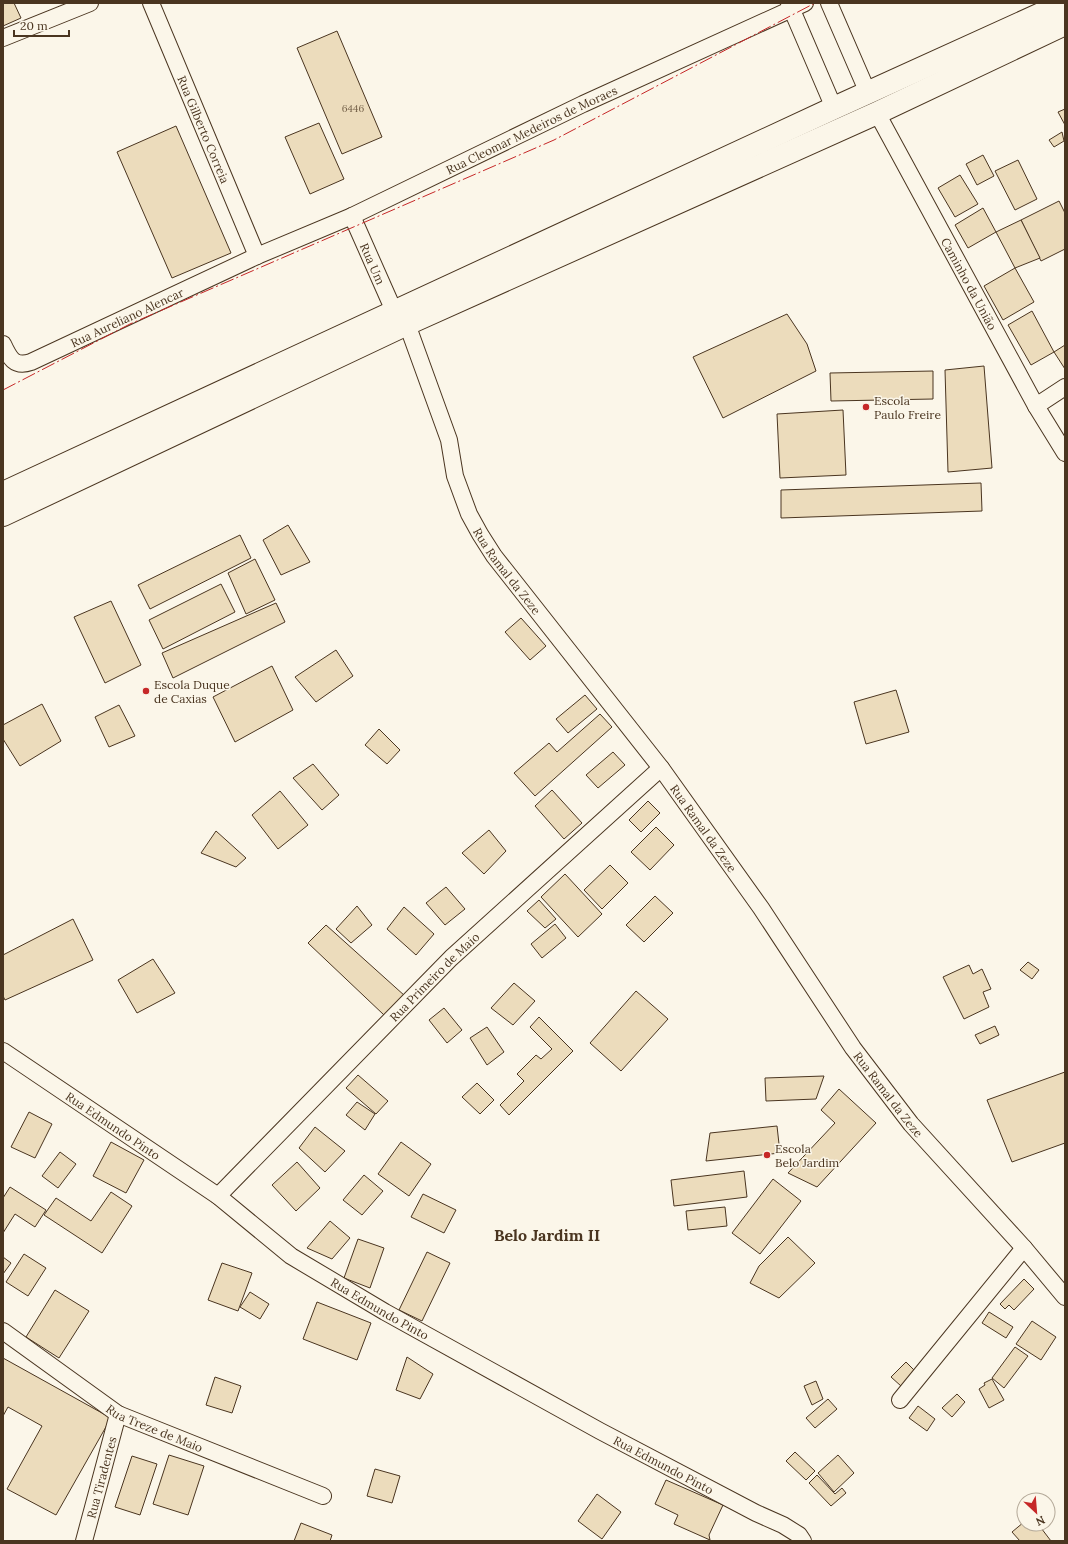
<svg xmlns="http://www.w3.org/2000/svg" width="1068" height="1544" font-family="Lora,serif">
<rect width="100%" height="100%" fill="#fbf6e9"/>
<g fill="#ecdcbc" stroke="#4a3520">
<path d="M 3,3 L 14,3 L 21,18 L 3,26 Z"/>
<path d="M 337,31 L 382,137 L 342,154 L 297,48 Z"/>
<path d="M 1065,109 L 1065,125 L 1058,112 Z"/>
<path d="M 319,123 L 344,179 L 310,194 L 285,137 Z"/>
<path d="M 176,126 L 231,253 L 172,278 L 117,152 Z"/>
<path d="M 1062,132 L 1064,141 L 1054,147 L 1049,140 Z"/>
<path d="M 983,155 L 994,176 L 977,185 L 966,164 Z"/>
<path d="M 1018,160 L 1037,199 L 1015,210 L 995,171 Z"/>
<path d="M 960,175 L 978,204 L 955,217 L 938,188 Z"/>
<path d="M 1059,201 L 1065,213 L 1065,249 L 1041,261 L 1021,220 Z"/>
<path d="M 983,208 L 996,232 L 968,248 L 955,225 Z"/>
<path d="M 1021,220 L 1040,258 L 1015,268 L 996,232 Z"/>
<path d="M 1015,268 L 1034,302 L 1003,320 L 984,286 Z"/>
<path d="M 1032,311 L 1054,352 L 1031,365 L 1008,325 Z"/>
<path d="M 787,314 L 807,344 L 816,371 L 723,418 L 693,357 Z"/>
<path d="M 1065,345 L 1065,369 L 1054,352 Z"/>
<path d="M 984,366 L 992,468 L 948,472 L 945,370 Z"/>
<path d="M 933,371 L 933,399 L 831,401 L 830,373 Z"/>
<path d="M 843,410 L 846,475 L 780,478 L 777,414 Z"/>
<path d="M 981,483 L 982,511 L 781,518 L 781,490 Z"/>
<path d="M 288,525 L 310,562 L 281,575 L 263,540 Z"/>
<path d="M 240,535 L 251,558 L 150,609 L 138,585 Z"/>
<path d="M 255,559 L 275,600 L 246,614 L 228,573 Z"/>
<path d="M 221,584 L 235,612 L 163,649 L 149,620 Z"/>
<path d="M 111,601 L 141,665 L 105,683 L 74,617 Z"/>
<path d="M 276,603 L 285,622 L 173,678 L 162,653 Z"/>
<path d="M 521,618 L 546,646 L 530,660 L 505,632 Z"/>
<path d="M 336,650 L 353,676 L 316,702 L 295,677 Z"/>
<path d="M 272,666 L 293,710 L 235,742 L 213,697 Z"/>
<path d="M 896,690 L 909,732 L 866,744 L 854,702 Z"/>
<path d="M 585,695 L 597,709 L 568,733 L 556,719 Z"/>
<path d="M 42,704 L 61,741 L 20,766 L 3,739 L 3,725 Z"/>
<path d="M 119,705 L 135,736 L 109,747 L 95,717 Z"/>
<path d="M 600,714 L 612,727 L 535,796 L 514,773 L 549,743 L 557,752 Z"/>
<path d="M 379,729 L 400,750 L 387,764 L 365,745 Z"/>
<path d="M 613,752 L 625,765 L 598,788 L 586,775 Z"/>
<path d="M 313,764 L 339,795 L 322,810 L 293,778 Z"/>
<path d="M 552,790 L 582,823 L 564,839 L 535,806 Z"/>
<path d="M 280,791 L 308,825 L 278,849 L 252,815 Z"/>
<path d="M 648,801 L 660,813 L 641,832 L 629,820 Z"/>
<path d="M 656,827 L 674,845 L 650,870 L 631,852 Z"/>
<path d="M 489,830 L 506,851 L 484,874 L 462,853 Z"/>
<path d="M 216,831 L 246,858 L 236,867 L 201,853 Z"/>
<path d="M 610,865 L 628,883 L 602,909 L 584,890 Z"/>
<path d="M 565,874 L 602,914 L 578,937 L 541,897 Z"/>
<path d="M 446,887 L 465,909 L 445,925 L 426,903 Z"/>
<path d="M 655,896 L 673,913 L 644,942 L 626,925 Z"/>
<path d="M 539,900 L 556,919 L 545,928 L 527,911 Z"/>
<path d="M 357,906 L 372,925 L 351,943 L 336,929 Z"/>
<path d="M 404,907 L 434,934 L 416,955 L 387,929 Z"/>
<path d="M 73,919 L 93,960 L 5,1000 L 3,996 L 3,955 Z"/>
<path d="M 555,924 L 566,938 L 542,958 L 531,944 Z"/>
<path d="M 326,925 L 405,996 L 384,1015 L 308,943 Z"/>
<path d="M 153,959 L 175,993 L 137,1013 L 118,980 Z"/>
<path d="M 1028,962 L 1039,970 L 1032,979 L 1020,970 Z"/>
<path d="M 969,965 L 973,974 L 982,969 L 991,989 L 983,992 L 989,1007 L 964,1019 L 943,977 Z"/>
<path d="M 514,983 L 535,1001 L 513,1025 L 491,1008 Z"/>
<path d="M 636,991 L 668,1019 L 621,1071 L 590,1043 Z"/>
<path d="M 444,1008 L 462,1030 L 447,1043 L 429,1020 Z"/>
<path d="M 539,1017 L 573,1051 L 509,1115 L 500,1105 L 524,1081 L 517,1074 L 536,1055 L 541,1059 L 552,1049 L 530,1027 Z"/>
<path d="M 995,1026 L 999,1035 L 980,1044 L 975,1035 Z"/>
<path d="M 487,1027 L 504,1052 L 487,1065 L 470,1038 Z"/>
<path d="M 1065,1072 L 1065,1143 L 1012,1162 L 987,1100 Z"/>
<path d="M 358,1075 L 388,1101 L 376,1114 L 346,1088 Z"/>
<path d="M 824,1076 L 816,1099 L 766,1101 L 765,1078 Z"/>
<path d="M 477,1083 L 494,1100 L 480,1114 L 462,1097 Z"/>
<path d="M 839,1089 L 876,1123 L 817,1187 L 788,1173 L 835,1123 L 821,1110 Z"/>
<path d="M 357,1102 L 375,1114 L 365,1130 L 346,1115 Z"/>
<path d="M 29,1112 L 52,1124 L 35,1158 L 11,1147 Z"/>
<path d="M 777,1126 L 780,1153 L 706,1161 L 710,1133 Z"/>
<path d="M 315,1127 L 345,1151 L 325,1172 L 299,1148 Z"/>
<path d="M 111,1142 L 144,1160 L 126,1193 L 93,1176 Z"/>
<path d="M 401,1142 L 431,1164 L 409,1196 L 378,1174 Z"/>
<path d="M 60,1152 L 76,1164 L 58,1188 L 42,1176 Z"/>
<path d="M 297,1162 L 320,1188 L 296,1211 L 272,1185 Z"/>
<path d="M 744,1171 L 747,1197 L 674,1206 L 671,1180 Z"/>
<path d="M 364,1175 L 383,1191 L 362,1215 L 343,1200 Z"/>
<path d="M 773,1179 L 801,1201 L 760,1254 L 732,1233 Z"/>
<path d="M 10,1187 L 46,1210 L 35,1227 L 15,1214 L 3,1233 L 3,1198 Z"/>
<path d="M 111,1192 L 132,1206 L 102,1253 L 44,1215 L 56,1198 L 91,1221 Z"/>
<path d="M 423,1194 L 456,1210 L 444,1233 L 411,1217 Z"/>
<path d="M 725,1207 L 727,1226 L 688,1230 L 686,1211 Z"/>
<path d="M 330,1221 L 350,1238 L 332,1259 L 307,1248 Z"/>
<path d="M 788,1237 L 815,1263 L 779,1298 L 750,1283 L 759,1266 Z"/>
<path d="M 358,1239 L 384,1248 L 370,1288 L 344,1278 Z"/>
<path d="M 427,1252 L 450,1263 L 422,1321 L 399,1310 Z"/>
<path d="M 24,1254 L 46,1268 L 28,1296 L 6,1282 Z"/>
<path d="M 3,1257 L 11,1263 L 3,1274 Z"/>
<path d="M 222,1263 L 252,1273 L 238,1311 L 208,1300 Z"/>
<path d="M 1024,1279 L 1034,1289 L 1014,1310 L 1009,1305 L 1005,1309 L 1000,1304 Z"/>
<path d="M 55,1290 L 89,1311 L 59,1358 L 26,1337 Z"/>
<path d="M 250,1292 L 269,1304 L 260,1319 L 240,1307 Z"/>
<path d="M 317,1302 L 371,1323 L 357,1360 L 303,1339 Z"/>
<path d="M 989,1312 L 1013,1327 L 1006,1338 L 982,1323 Z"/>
<path d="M 1032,1321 L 1056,1337 L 1041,1360 L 1016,1344 Z"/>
<path d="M 1015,1347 L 1028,1356 L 1004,1388 L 992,1378 Z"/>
<path d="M 407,1357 L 433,1374 L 420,1399 L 396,1390 Z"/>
<path d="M 3,1358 L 111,1418 L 56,1515 L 7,1489 L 42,1426 L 8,1407 L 3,1416 Z"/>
<path d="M 906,1362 L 916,1372 L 901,1386 L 891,1377 Z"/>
<path d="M 215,1377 L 241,1386 L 232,1413 L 206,1405 Z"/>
<path d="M 992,1379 L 1004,1400 L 989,1408 L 979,1389 L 985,1385 L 984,1383 Z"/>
<path d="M 816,1381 L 823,1399 L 812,1405 L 804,1386 Z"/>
<path d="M 957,1394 L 965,1402 L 952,1417 L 942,1408 Z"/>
<path d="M 828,1399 L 837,1409 L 815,1428 L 806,1418 Z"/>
<path d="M 918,1406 L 935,1419 L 927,1431 L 909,1418 Z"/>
<path d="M 795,1452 L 815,1471 L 806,1480 L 786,1461 Z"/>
<path d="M 169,1455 L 204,1466 L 188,1515 L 153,1504 Z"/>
<path d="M 838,1455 L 854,1473 L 834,1492 L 818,1473 Z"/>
<path d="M 132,1456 L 157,1464 L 140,1515 L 115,1507 Z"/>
<path d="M 375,1469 L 400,1476 L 392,1503 L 367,1496 Z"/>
<path d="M 817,1475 L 835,1494 L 842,1488 L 846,1493 L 831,1506 L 809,1483 Z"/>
<path d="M 666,1480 L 723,1505 L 709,1535 L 710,1540 L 674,1524 L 678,1515 L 655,1504 Z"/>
<path d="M 597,1494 L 621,1512 L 602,1539 L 578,1521 Z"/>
<path d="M 1024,1522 L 1024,1524 L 1038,1524 L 1051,1541 L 1020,1541 L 1012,1532 Z"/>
<path d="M 301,1523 L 332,1535 L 330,1541 L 294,1541 Z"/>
</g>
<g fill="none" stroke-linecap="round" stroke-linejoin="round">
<defs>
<g id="minor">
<path id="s1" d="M 151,3 L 257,256"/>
<path d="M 789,3 L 834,108"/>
<path d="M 829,3 L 868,93"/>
<path d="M 3,38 L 90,3"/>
<path id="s2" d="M 877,113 L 1036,406 L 1065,453"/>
<path id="s3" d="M 352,216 L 394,311"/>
<path id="s4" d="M 407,324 L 449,440 L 455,476 L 469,514 L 480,534 L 494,556 L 661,768 L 761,908 L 853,1048 L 911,1124 L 1024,1248 L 1065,1297"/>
<path id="s5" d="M 3,344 C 9,357 14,368 31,362 L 257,256 L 352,216 L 583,104 L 805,3"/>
<path d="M 1036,406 L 1065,387"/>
<path id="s6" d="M 3,1051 L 218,1196 L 291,1256 L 385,1312 L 600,1431 L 756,1513 L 783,1525 L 799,1535 L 803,1541"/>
<path id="s7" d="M 218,1196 L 451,958 L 661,768"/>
<path id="s8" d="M 3,1331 L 118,1414 L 323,1496"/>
<path d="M 900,1400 L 1024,1248"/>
<path id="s9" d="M 84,1541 L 118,1414"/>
</g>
<g id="trunk">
<path d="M 3,493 L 834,108 L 1065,3"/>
<path d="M 3,515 L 407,324 L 877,113 L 1065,24"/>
</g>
</defs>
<use href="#minor" stroke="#4a3520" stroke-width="18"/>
<use href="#trunk" stroke="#4a3520" stroke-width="24"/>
<use href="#minor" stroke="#fbf6e9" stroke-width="16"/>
<use href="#trunk" stroke="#fbf6e9" stroke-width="22"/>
<path stroke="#c62828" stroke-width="1" stroke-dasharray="14 3 2 3" stroke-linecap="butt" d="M 3,390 L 130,324 L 554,140 L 815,3"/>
</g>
<g fill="#c62828" stroke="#fbf6e9" stroke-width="1.5">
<circle cx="866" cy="407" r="4"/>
<circle cx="146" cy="691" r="4"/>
<circle cx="767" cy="1155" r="4"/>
</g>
<g text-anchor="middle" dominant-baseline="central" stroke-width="3" stroke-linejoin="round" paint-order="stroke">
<g font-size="10" fill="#725f47">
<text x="353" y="108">6446</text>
</g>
<g font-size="12" fill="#4a3520" stroke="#fbf6e9">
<text stroke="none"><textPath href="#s1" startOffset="137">Rua Gilberto Correia</textPath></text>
<text stroke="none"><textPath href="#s5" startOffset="590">Rua Cleomar Medeiros de Moraes</textPath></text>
<text stroke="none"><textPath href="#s3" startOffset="52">Rua Um</textPath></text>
<text stroke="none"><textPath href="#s2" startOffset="194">Caminho da União</textPath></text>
<text stroke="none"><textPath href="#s5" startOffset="144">Rua Aureliano Alencar</textPath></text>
<text stroke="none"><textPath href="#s4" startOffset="269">Rua Ramal da Zeze</textPath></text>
<text stroke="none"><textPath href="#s4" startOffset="593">Rua Ramal da Zeze</textPath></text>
<text stroke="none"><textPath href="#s7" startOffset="308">Rua Primeiro de Maio</textPath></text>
<text stroke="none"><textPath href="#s4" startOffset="917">Rua Ramal da Zeze</textPath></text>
<text stroke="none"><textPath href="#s6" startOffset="133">Rua Edmundo Pinto</textPath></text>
<text stroke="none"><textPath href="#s6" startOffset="457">Rua Edmundo Pinto</textPath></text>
<text stroke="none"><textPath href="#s8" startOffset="181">Rua Treze de Maio</textPath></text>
<text stroke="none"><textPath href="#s6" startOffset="781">Rua Edmundo Pinto</textPath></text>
<text stroke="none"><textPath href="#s9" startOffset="66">Rua Tiradentes</textPath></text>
</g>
<g font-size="12" fill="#4a3520" stroke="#fbf6e9" text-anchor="start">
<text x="874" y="400">Escola<tspan x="874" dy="14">Paulo Freire</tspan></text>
<text x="154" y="684">Escola Duque<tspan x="154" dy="14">de Caxias</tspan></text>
<text x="775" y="1148">Escola<tspan x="775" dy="14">Belo Jardim</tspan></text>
</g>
<g font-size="16" font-weight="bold" fill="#4a3520" stroke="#fbf6e9">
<text x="547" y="1235">Belo Jardim II</text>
</g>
</g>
<rect width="1068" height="1544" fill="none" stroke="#4a3520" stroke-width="8"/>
<g transform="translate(1036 1512) rotate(154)"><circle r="19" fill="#fbf6e9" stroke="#b4a999"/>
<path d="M0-3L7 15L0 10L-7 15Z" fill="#c62828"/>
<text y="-6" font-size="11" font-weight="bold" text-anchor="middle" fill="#4a3520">N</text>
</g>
<path d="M14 30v6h55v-6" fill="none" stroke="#4a3520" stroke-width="2"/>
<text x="20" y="30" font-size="12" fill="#4a3520" stroke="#fbf6e9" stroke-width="3" paint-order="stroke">20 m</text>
</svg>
